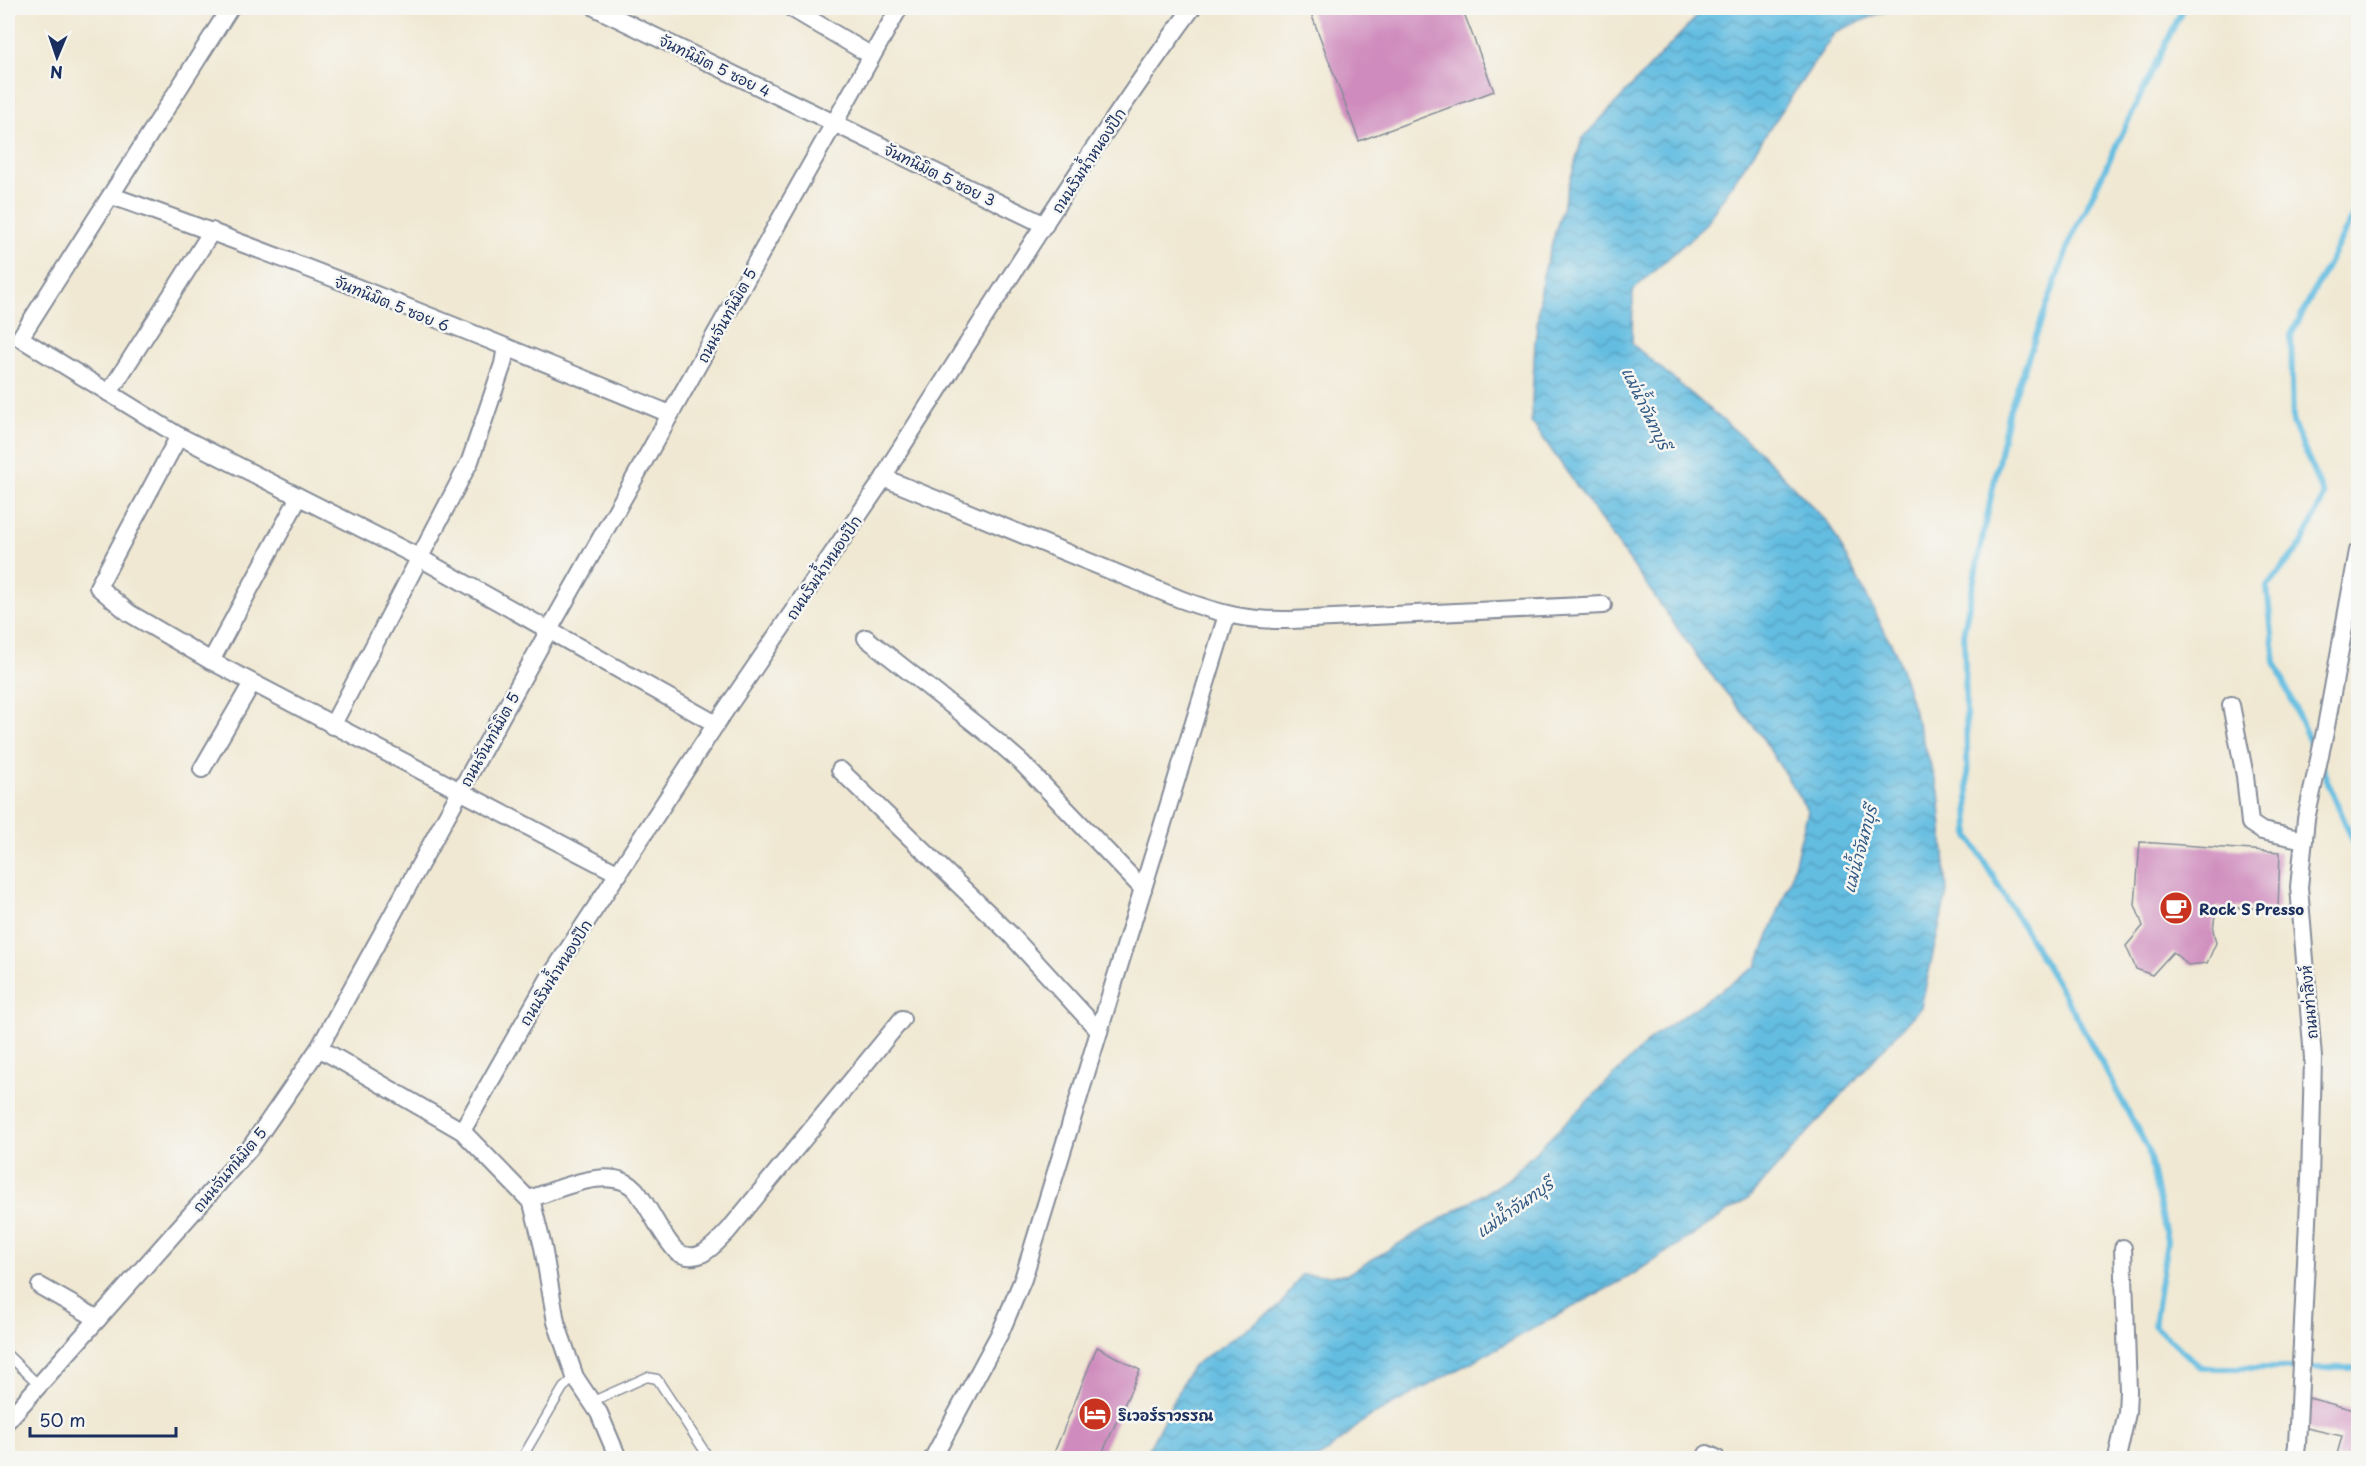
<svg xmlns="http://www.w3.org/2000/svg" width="2366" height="1466" font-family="'Playpen Sans','Playpen Sans Thai',sans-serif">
<defs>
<pattern id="water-waves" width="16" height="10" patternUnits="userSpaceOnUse" patternTransform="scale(1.5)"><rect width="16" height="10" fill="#63bde1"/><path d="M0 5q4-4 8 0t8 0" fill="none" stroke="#519aba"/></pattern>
</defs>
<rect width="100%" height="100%" fill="#f6f6f2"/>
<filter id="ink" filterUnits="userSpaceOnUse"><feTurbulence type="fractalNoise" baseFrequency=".0167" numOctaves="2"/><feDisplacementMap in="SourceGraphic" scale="12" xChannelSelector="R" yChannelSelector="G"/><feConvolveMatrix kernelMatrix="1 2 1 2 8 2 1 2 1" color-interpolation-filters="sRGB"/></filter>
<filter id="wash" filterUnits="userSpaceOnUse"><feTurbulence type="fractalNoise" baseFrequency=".008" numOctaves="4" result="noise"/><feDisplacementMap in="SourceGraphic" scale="24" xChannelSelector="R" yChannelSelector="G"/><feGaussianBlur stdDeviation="1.35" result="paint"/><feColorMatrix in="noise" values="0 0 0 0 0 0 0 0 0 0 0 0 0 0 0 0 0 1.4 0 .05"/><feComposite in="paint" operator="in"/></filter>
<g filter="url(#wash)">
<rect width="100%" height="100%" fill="#f0e8d2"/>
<path fill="url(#water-waves)" stroke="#3f76a0" stroke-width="1.5" d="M 1705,8 L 1892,8 L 1835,32 L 1704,226 L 1633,290 L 1632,344 L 1757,449 L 1829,524 L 1896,653 L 1939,792 L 1947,892 L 1921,1007 L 1749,1198 L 1630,1276 L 1366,1419 L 1319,1458 L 1144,1458 L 1191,1367 L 1281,1305 L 1301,1275 L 1346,1275 L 1507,1180 L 1656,1034 L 1757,966 L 1790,881 L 1808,811 L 1760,734 L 1701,662 L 1531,421 L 1535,343 L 1543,275 L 1582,139 Z"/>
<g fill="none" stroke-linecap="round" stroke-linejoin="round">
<g stroke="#63bde1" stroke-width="6">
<path d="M 2183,8 L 2070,241 L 2008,414 L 1964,629 L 1969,836 L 2079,1021 L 2148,1149 L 2167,1241 L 2154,1325 L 2201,1368 L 2358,1368"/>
<path d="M 2315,754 L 2275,662 L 2267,587 L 2302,544 L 2324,496 L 2293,423 L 2291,335 L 2358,207"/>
<path d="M 2322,768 L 2358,853"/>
</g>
</g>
<g id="blocks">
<g fill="#cf8bbd">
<path d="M 1309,8 L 1462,8 L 1494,91 L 1359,141 Z"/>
<path d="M 2140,842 L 2280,852 L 2278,909 L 2216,907 L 2213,930 L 2216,943 L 2207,963 L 2188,965 L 2173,952 L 2152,975 L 2136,969 L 2126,946 L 2143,926 L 2135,905 Z"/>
<path d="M 1097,1347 L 1140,1370 L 1100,1458 L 1052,1458 Z"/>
<path d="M 2309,1398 L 2358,1411 L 2358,1458 L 2336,1458 L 2342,1436 L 2302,1427 Z"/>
</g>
</g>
</g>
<g filter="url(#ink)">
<use href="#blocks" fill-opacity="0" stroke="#868c98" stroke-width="1.5"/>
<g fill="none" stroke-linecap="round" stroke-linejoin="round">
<defs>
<g id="lane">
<path d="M 8,1355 L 39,1385"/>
<path d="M 591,1402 L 647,1377 L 657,1379 L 709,1458"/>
<path d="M 522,1458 L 563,1388 L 575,1377"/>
</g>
<g id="street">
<path d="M 230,8 L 20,338 L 179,436 L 420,558 L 716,724"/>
<path d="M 596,8 L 1045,225"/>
<path d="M 791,8 L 872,56"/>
<path d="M 112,196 C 300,262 485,338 670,414"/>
<path d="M 109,393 L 212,231"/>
<path d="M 179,436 L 98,587 L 129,613 L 211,661 L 619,874"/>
<path d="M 884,478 L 1180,599 C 1220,614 1247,621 1291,620 L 1603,605"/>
<path d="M 866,638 L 998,742 L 1021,762 L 1143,889"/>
<path d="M 211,661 L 299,497"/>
<path d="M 2231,705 L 2245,776 L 2250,823 L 2262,831 L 2304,840"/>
<path d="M 332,726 L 470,461 L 503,364 L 506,347"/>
<path d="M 202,769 L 252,683"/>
<path d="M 840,770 L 1010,934 L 1099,1031"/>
<path d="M 319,1048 L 462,1131 L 532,1203 L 543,1247 L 556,1322 L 575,1377 L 599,1413 L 618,1458"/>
<path d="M 462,1131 L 548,980 L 716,724 L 884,478 L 892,462 C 990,310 1085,154 1192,8"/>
<path d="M 529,1199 C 558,1190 615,1161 638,1193 C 652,1212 661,1235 677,1252 C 699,1265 713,1246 728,1231 L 902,1019"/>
<path d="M 40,1286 L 98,1319"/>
<path d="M 8,1420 L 250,1148 L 319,1048 L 549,630 L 899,8"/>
<path d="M 1707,1454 L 1716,1458"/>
<path d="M 933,1458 L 1001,1331 L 1023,1279 L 1227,615"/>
<path d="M 2117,1458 L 2127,1413 L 2128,1391 L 2123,1248"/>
<path d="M 2295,1458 L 2297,1445 L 2310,1180 L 2313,1058 L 2299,887 L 2306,819 L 2325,732 L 2358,551"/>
</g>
</defs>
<use href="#lane" stroke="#868c98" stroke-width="11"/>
<use href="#street" stroke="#868c98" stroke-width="20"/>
<use href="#lane" stroke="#fff" stroke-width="8"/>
<use href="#street" stroke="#fff" stroke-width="16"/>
</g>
</g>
<defs>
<symbol id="cafe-disc" viewBox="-11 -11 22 22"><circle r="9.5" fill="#c8321e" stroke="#f6f6f2"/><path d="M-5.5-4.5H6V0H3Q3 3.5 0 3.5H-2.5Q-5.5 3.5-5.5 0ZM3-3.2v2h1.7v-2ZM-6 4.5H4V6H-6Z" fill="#fff"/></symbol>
<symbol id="hotel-disc" viewBox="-11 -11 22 22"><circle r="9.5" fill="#c8321e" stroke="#f6f6f2"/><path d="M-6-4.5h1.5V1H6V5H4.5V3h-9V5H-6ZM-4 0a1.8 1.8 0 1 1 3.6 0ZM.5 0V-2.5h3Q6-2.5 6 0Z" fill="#fff"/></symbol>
</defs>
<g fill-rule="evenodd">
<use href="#cafe-disc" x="2157" y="889" width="38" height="38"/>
<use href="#hotel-disc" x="1076" y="1395" width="38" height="38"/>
</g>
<g text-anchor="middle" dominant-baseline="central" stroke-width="5" stroke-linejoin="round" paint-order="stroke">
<g font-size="15" fill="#1b2f5e" stroke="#f6f6f2">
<text transform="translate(715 65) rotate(26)">จันทนิมิต 5 ซอย 4</text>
<text transform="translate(1088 160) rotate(-57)">ถนนริมน้ำหนองปึก</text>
<text transform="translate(940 174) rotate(26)">จันทนิมิต 5 ซอย 3</text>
<text transform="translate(392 303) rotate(22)">จันทนิมิต 5 ซอย 6</text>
<text transform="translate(726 315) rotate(-61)">ถนนจันทนิมิต 5</text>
<text transform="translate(823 567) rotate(-56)">ถนนริมน้ำหนองปึก</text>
<text transform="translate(489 739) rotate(-61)">ถนนจันทนิมิต 5</text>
<text transform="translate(555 972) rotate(-58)">ถนนริมน้ำหนองปึก</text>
<text transform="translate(2308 1002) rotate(-95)">ถนนท่าสิงห์</text>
<text transform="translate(229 1169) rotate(-50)">ถนนจันทนิมิต 5</text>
</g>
<g font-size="15" font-weight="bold" fill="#1b2f5e" stroke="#f6f6f2" text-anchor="start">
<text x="2199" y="908">Rock S Presso</text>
<text x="1118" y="1414">ริเวอร์ราวรรณ</text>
</g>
<g font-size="16" font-style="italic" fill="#315a85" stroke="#f6f6f2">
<text transform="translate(1647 408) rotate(64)">แม่น้ำจันทบุรี</text>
<text transform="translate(1859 849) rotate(-75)">แม่น้ำจันทบุรี</text>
<text transform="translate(1514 1207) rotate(-35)">แม่น้ำจันทบุรี</text>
</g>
</g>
<rect width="2366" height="1466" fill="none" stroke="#f6f6f2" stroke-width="30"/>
<g transform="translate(57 57) rotate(182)" stroke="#f6f6f2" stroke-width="4.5" paint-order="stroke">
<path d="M0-4.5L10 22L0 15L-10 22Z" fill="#1b2f5e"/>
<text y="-9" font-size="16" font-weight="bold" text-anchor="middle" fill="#1b2f5e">N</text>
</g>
<path d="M30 1427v9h146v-9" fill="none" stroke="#1b2f5e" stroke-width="3"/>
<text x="39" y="1427" font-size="18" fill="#1b2f5e" stroke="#f6f6f2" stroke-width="4.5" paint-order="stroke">50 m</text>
</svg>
